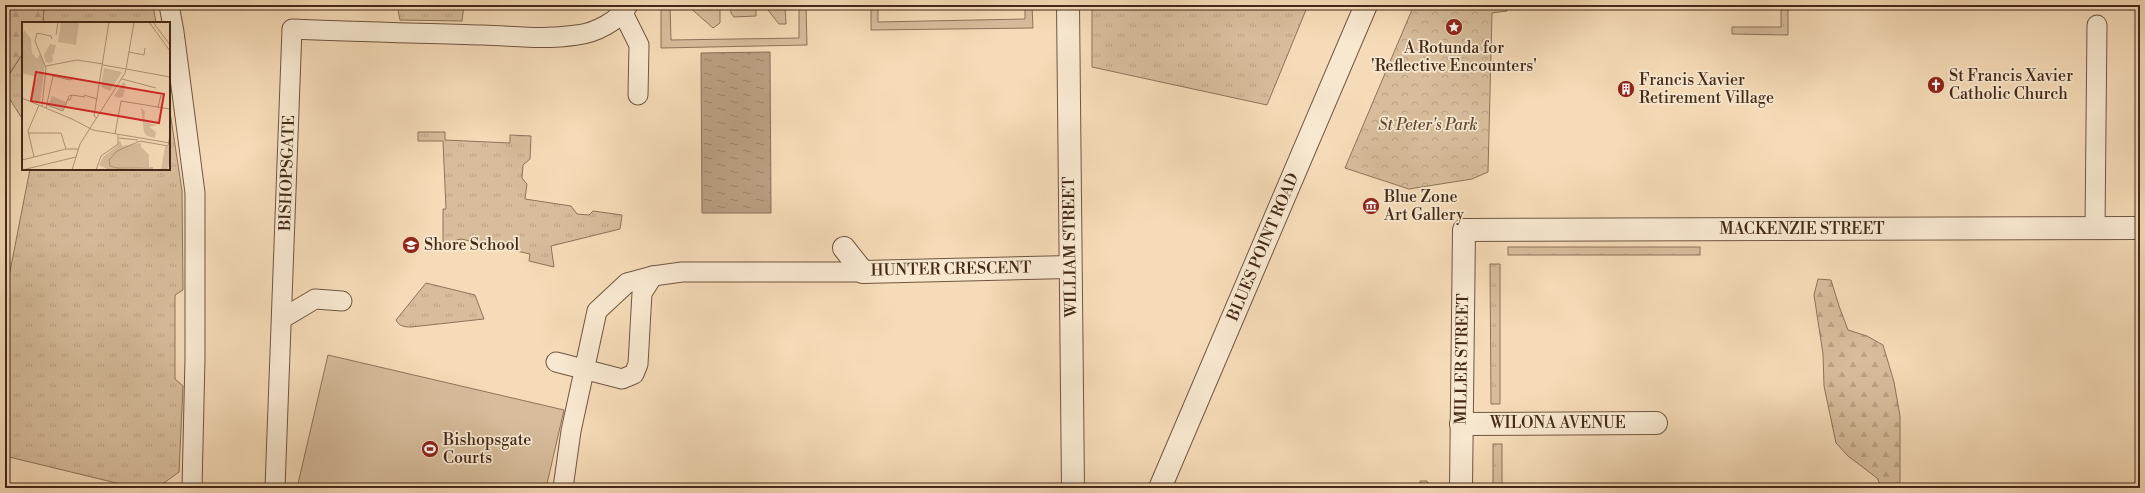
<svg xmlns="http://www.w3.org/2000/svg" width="2145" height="493" font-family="'Libre Bodoni',serif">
<defs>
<pattern id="grass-tufts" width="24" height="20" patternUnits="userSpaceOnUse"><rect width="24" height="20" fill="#d7bd9c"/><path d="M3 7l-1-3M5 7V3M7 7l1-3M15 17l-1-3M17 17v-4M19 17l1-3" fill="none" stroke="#baa286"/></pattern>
<pattern id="forest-firs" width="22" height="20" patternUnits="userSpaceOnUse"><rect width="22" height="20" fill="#d7bd9c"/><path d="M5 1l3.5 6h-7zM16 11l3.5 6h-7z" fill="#baa286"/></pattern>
<pattern id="park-crowns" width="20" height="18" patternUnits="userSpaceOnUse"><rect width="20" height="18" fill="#d7bd9c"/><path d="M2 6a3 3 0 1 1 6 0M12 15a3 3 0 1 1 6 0" fill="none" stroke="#baa286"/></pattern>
<pattern id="water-ripples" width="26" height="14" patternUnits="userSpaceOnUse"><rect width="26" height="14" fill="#b99e81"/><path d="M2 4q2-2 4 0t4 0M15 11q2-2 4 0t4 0" fill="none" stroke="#988169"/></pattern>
</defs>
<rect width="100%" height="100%" fill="#f5dbb7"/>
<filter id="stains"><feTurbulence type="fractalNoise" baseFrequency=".005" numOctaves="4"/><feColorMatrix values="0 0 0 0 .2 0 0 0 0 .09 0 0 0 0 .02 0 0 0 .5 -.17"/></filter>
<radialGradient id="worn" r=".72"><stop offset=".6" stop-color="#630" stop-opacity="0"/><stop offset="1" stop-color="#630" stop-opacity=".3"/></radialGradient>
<g fill="url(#grass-tufts)" stroke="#8e735a">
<path d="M 44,5 L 153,5 L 156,23 L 43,23 Z"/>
<path d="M 397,5 L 464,5 L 462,21 L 400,20 Z"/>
<path d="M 1092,5 L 1308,5 L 1267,105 L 1092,67 Z"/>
<path d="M 1781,5 L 1788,5 L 1788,35 L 1732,34 L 1732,27 L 1781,27 Z"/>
<path d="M 23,53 L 23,120 C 0,84 0,89 23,53 Z"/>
<path d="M 169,105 L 182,191 L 183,290 L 175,295 L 175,379 L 183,386 L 179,472 L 157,488 L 137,488 L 5,456 L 5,297 L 30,169 L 169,169 Z"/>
<path d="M 418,132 L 445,132 L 445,140 L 510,143 L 510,135 L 531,136 L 530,159 L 523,165 L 522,178 L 527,184 L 525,199 L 571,206 L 577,214 L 589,215 L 593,211 L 622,215 L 620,229 L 551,246 L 554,267 L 529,261 L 530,254 L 461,239 L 443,244 L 443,209 L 446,209 L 443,141 L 418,141 Z"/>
<rect x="1508" y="247" width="192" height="8"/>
<path d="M 1490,264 L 1500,264 L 1500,404 L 1491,404 Z"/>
<path d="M 426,283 L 475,295 L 484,319 L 411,327 C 404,327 399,326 396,320 Z"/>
<rect x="1493" y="444" width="9" height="44"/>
<path d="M 1420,481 L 1427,481 L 1430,488 L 1420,488 Z"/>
</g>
<g fill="url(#forest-firs)" stroke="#8e735a">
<path d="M 5,5 L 44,5 L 43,23 L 23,23 L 23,53 L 5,80 Z"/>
<path d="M 1818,279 L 1831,280 L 1839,306 L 1848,330 L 1867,336 L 1883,345 L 1894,382 L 1900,416 L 1900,488 L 1882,488 L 1877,478 L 1848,456 L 1836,443 L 1824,386 L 1823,354 L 1814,295 Z"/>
</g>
<path fill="url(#park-crowns)" stroke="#8e735a" d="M 1414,5 L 1507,5 L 1507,11 L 1492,13 L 1488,172 L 1472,179 L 1409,189 L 1345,168 Z"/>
<g fill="#d7bd9c" stroke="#8e735a">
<path d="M 661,5 L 670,5 L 671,40 L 799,38 L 799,5 L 806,5 L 807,45 L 661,48 Z"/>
<path d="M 687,5 L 720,5 L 720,23 L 713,28 Z"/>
<path d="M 730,5 L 756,5 L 756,16 L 734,17 L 731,13 Z"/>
<path d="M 767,5 L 785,5 L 786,24 L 779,24 L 768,10 Z"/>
<path d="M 871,5 L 878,5 L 878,22 L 1025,19 L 1025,5 L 1032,5 L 1033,28 L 871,30 Z"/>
<path d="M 328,355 L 564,410 L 546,488 L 297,488 Z"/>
</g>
<path fill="url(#water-ripples)" stroke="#8a6f57" d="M 770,52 L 771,213 L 702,213 L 701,53 Z"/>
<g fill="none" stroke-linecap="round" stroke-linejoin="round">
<defs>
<g id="service">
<path d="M 169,5 L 174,32 L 195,193 L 195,358 L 192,488"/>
<path d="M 623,13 L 639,45 L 638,95"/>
<path d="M 2095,229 L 2097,25"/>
<path d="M 283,318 L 315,299 L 342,301"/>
<path d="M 556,362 L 622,379 L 634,374 L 638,364 L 642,293 L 653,276 L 682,272 L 863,272"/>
<path d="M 275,488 L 292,29 C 356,32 420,33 483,35 C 516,36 544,40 577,35 C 595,33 619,21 628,5"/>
<path d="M 563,488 L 571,431 L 597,311 L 627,283 L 653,276"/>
</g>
<g id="minor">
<path d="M 1068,5 L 1073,488"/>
<path d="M 844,248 L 863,272 L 1070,267"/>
<path d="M 1461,424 L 1656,423"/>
<path d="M 1461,488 L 1464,230 L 2140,228"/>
</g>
<path id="tertiary" d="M 1160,488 L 1366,5"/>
</defs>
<use href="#service" stroke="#705640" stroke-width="21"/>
<use href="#minor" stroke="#705640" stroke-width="24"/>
<use href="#tertiary" stroke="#705640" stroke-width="24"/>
<use href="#service" stroke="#f8e8d0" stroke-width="19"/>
<use href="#minor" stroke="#f8e8d0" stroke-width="22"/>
<use href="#tertiary" stroke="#f8e8d0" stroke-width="22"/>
</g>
<defs>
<symbol id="sight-disc" viewBox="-11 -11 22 22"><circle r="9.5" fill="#8f2418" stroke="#f8e8d0"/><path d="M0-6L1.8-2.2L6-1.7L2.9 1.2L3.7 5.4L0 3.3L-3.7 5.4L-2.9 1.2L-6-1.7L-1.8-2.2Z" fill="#fff"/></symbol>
<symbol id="church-disc" viewBox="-11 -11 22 22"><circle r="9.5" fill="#8f2418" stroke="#f8e8d0"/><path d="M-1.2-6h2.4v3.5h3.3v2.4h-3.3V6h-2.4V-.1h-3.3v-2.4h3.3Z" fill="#fff"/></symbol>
<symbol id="building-disc" viewBox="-11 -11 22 22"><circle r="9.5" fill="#8f2418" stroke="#f8e8d0"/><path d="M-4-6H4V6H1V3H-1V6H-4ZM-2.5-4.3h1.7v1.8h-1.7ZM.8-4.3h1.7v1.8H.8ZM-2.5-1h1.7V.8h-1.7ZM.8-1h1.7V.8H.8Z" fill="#fff"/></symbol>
<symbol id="museum-disc" viewBox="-11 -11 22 22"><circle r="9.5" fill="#8f2418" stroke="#f8e8d0"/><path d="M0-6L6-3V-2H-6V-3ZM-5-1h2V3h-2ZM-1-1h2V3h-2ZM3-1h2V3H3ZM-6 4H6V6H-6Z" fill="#fff"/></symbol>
<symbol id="school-disc" viewBox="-11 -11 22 22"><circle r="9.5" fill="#8f2418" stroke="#f8e8d0"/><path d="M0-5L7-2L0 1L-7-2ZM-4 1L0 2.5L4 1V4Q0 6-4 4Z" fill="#fff"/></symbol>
<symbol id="stadium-disc" viewBox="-11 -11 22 22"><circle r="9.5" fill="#8f2418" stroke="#f8e8d0"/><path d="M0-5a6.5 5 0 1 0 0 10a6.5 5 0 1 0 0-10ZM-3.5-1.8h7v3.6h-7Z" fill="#fff"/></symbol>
</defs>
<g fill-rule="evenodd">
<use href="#sight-disc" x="1444" y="17" width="20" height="20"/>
<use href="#church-disc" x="1926" y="75" width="20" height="20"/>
<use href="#building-disc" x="1616" y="79" width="20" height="20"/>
<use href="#museum-disc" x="1361" y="196" width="20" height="20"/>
<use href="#school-disc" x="401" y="235" width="20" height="20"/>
<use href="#stadium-disc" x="420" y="439" width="20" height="20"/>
</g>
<g text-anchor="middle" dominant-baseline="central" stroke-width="3.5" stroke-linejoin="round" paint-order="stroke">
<g font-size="16" fill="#442918" stroke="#f8e8d0" text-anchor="start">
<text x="1454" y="48" text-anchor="middle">A Rotunda for<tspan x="1454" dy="18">'Reflective Encounters'</tspan></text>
<text x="1949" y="76">St Francis Xavier<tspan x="1949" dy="18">Catholic Church</tspan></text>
<text x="1639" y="80">Francis Xavier<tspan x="1639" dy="18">Retirement Village</tspan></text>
<text x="1384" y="197">Blue Zone<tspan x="1384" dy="18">Art Gallery</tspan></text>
<text x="424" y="245">Shore School</text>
<text x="443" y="440">Bishopsgate<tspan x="443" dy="18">Courts</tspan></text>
</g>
<g font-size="16" font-style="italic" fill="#614732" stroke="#f8e8d0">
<text x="1428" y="125">St Peter's Park</text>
</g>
<g font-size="16" fill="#442918" stroke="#f8e8d0">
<text transform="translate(287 173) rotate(-88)">BISHOPSGATE</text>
<text x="1802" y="229">MACKENZIE STREET</text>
<text transform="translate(1070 247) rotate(-91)">WILLIAM STREET</text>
<text transform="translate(1263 247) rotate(-67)">BLUES POINT ROAD</text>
<text transform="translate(951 269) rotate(-1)">HUNTER CRESCENT</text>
<text transform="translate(1462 359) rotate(-89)">MILLER STREET</text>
<text x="1558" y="423">WILONA AVENUE</text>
</g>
</g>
<g transform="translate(22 22)">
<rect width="148" height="148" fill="#f5dbb7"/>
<path d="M 2,8 L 9,17 L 10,31 L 15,37 L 18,32 L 23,42 L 18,80 L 8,76 L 18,47 L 0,22 ZM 28,22 L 34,23 L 32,32 L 30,33 L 31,39 L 28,41 L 24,40 L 22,33 ZM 82,46 L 100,50 L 88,69 L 79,65 Z" fill="#d7bd9c"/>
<path d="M 0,22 L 18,47 L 14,55 L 0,51 ZM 119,85 L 123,90 L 122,100 L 135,103 L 127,105 L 134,110 L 133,116 L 125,114 L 122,110 Z" fill="#d7bd9c"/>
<path d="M 101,60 L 104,61 L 101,75 L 96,76 L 92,74 ZM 98,118 L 100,124 L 119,121 L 119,125 L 127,133 L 127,145 L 87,148 L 77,143 L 81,135 L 95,124 ZM 143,124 L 148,125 L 148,140 L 145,148 L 139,148 Z" fill="#d7bd9c"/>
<path d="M 39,0 L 57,0 L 54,23 L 36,20 ZM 30,74 L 44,80 L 40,89 L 26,83 Z" fill="#d7bd9c"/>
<path fill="none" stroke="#ae9477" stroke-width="1" d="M 112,0 L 104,47 L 148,55M 127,0 L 148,29M 131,0 L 148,23M 34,13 L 36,0M 107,30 L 122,33 L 123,26M 24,44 L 55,38 L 81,42M 100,57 L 134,66M 62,73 L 75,77M 0,76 L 50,97 L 71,108 L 148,121M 45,78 L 48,78 L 50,73 L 63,75M 25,83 L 41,89 L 47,74 L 50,73M 20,84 L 24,46 L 13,19 L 15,11 L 29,14 L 30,17M 136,85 L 139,73M 24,86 L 31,54 L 48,58 L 52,56M 75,96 L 72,94 L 87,0M 6,111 L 39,111 L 44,127M 93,112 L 99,79 L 148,87M 97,116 L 116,118M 12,135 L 6,109 L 17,83M 0,138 L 44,127 L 56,127M 131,146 L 95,146 L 88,144 L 87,138 L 95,129 L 118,119 L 146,124 L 148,113M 0,148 L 54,135M 50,148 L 58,122 L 103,51 L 104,47 L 81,43M 74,148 L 79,134 L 96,122 L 96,113"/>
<path fill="#d62828" fill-opacity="0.15" stroke="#d62828" stroke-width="2" d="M 14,50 L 142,72 L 137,101 L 9,79 Z"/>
<rect width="148" height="148" fill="none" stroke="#442918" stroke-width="2"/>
</g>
<rect width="2145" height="493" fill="none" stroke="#f5dbb7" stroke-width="20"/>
<rect x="6" y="6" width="2133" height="481" fill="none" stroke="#442918" stroke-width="2"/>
<rect x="10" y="10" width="2125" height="473" fill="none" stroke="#442918"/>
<rect width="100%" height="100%" filter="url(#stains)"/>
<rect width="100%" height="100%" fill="url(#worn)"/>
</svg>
